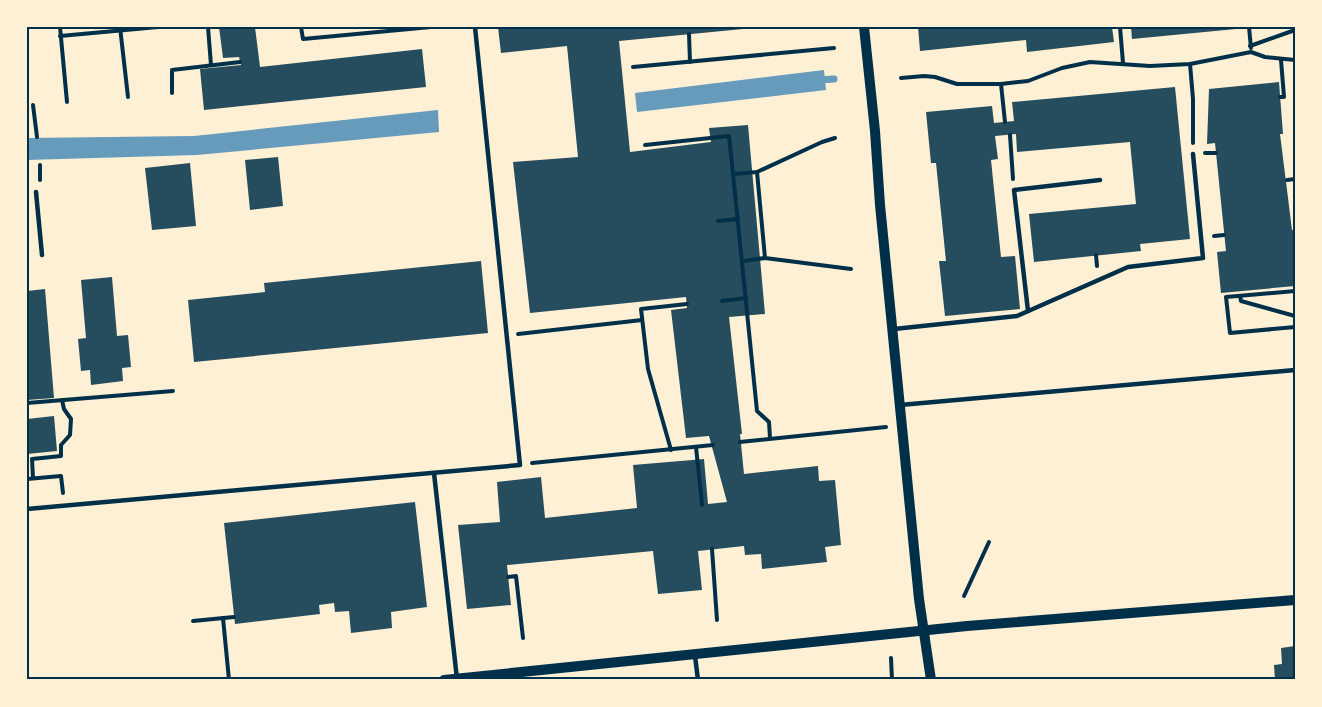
<svg xmlns="http://www.w3.org/2000/svg" width="1322" height="707" font-family="Overpass,sans-serif">
<rect width="100%" height="100%" fill="#fdf0d5"/>
<g fill="#669bbc">
<path d="M 824,70 L 826,90 L 637,112 L 635,93 Z"/>
<path d="M 438,110 L 439,132 L 197,155 L 27,160 L 27,138 L 194,136 Z"/>
</g>
<g fill="none" stroke-linecap="round" stroke-linejoin="round">
<path stroke="#669bbc" stroke-width="7" d="M 818,80 L 834,79"/>
</g>
<g fill="#264d5e">
<path d="M 219,27 L 255,27 L 260,67 L 422,49 L 426,87 L 204,110 L 200,69 L 241,65 L 239,57 L 223,58 Z"/>
<path d="M 498,27 L 743,27 L 743,29 L 619,41 L 630,152 L 711,142 L 709,128 L 748,125 L 765,314 L 729,317 L 742,434 L 740,434 L 744,474 L 818,466 L 819,481 L 835,480 L 841,545 L 825,547 L 827,562 L 762,569 L 761,554 L 745,555 L 744,546 L 698,551 L 702,590 L 658,594 L 653,551 L 507,565 L 511,605 L 467,609 L 458,525 L 500,522 L 497,482 L 541,477 L 545,518 L 637,508 L 633,465 L 704,459 L 708,504 L 727,502 L 709,436 L 686,438 L 671,310 L 687,308 L 686,297 L 530,313 L 513,162 L 578,157 L 567,46 L 501,53 Z"/>
<path d="M 918,27 L 1112,27 L 1114,42 L 1027,52 L 1026,40 L 920,51 Z"/>
<path d="M 1131,27 L 1236,27 L 1236,29 L 1132,39 Z"/>
<path d="M 1279,82 L 1283,134 L 1280,134 L 1292,230 L 1295,230 L 1295,286 L 1221,293 L 1217,252 L 1226,251 L 1215,143 L 1207,144 L 1209,89 Z"/>
<path d="M 1175,87 L 1190,239 L 1140,244 L 1141,251 L 1034,262 L 1029,214 L 1136,204 L 1130,142 L 1017,152 L 1016,134 L 995,136 L 998,159 L 991,160 L 1001,257 L 1015,256 L 1020,309 L 945,316 L 939,261 L 946,261 L 936,163 L 931,163 L 926,112 L 992,106 L 994,123 L 1014,121 L 1012,102 Z"/>
<path d="M 278,157 L 283,206 L 250,210 L 245,160 Z"/>
<path d="M 190,163 L 196,226 L 152,230 L 145,168 Z"/>
<path d="M 481,261 L 488,333 L 194,362 L 188,300 L 265,292 L 264,283 Z"/>
<path d="M 112,277 L 117,336 L 128,335 L 131,367 L 122,368 L 123,381 L 91,385 L 90,370 L 81,371 L 78,339 L 86,338 L 81,280 Z"/>
<path d="M 45,289 L 54,398 L 27,400 L 27,291 Z"/>
<path d="M 54,416 L 57,451 L 27,454 L 27,419 Z"/>
<path d="M 415,502 L 427,607 L 391,612 L 392,628 L 351,633 L 349,611 L 335,612 L 334,603 L 319,605 L 320,614 L 235,624 L 224,523 Z"/>
<path d="M 1295,646 L 1295,680 L 1275,680 L 1274,665 L 1282,664 L 1281,648 Z"/>
</g>
<g fill="none" stroke-linecap="round" stroke-linejoin="round">
<g stroke="#003049" stroke-width="4">
<path d="M 60,27 L 67,102"/>
<path d="M 120,27 L 128,97"/>
<path d="M 208,27 L 211,65"/>
<path d="M 301,27 L 303,39 L 431,27"/>
<path d="M 896,27 L 899,27"/>
<path d="M 1120,27 L 1123,63"/>
<path d="M 1249,27 L 1251,48"/>
<path d="M 689,34 L 690,62"/>
<path d="M 60,36 L 158,27"/>
<path d="M 1250,46 L 1295,30"/>
<path d="M 1190,64 L 1193,99 L 1193,143"/>
<path d="M 633,67 L 834,48"/>
<path d="M 901,78 L 924,76 L 935,77 L 957,84 L 1001,84 L 1028,81 L 1062,68 L 1090,62 L 1150,66 L 1190,64 L 1251,52 L 1265,57 L 1295,60"/>
<path d="M 1001,84 L 1005,122"/>
<path d="M 172,93 L 172,70 L 240,62"/>
<path d="M 1280,97 L 1284,97 L 1281,60"/>
<path d="M 33,105 L 37,137"/>
<path d="M 1010,135 L 1013,179"/>
<path d="M 645,145 L 729,136 L 733,174"/>
<path d="M 1205,153 L 1216,153"/>
<path d="M 40,165 L 40,180"/>
<path d="M 757,172 L 765,258"/>
<path d="M 1287,180 L 1295,179"/>
<path d="M 718,221 L 738,219"/>
<path d="M 1214,236 L 1224,235"/>
<path d="M 1096,255 L 1097,266"/>
<path d="M 743,261 L 765,258 L 851,269"/>
<path d="M 1295,291 L 1226,297 L 1230,333 L 1295,327"/>
<path d="M 1240,296 L 1241,301 L 1295,316"/>
<path d="M 722,301 L 746,298"/>
<path d="M 518,334 L 642,320"/>
<path d="M 27,403 L 173,391"/>
<path d="M 770,438 L 769,422 L 757,411 L 733,174 L 757,172 L 822,142 L 835,138"/>
<path d="M 740,442 L 886,427"/>
<path d="M 696,447 L 702,505"/>
<path d="M 671,450 L 648,369 L 641,309 L 687,304"/>
<path d="M 532,463 L 713,445"/>
<path d="M 33,478 L 32,459 L 61,456 L 61,445 L 70,435 L 71,419 L 64,409 L 62,400"/>
<path d="M 27,479 L 61,476 L 63,493"/>
<path d="M 712,549 L 717,620"/>
<path d="M 508,577 L 516,576 L 523,638"/>
<path d="M 964,596 L 989,542"/>
<path d="M 223,618 L 229,680"/>
<path d="M 193,621 L 234,617"/>
<path d="M 891,658 L 892,680"/>
</g>
<g stroke="#003049" stroke-width="4.5">
<path d="M 36,192 L 42,255"/>
<path d="M 1028,311 L 1014,190 L 1100,180"/>
<path d="M 894,329 L 1017,316 L 1128,267 L 1203,258 L 1193,154"/>
<path d="M 900,405 L 1295,370"/>
<path d="M 434,473 L 457,679"/>
<path d="M 27,509 L 520,465 L 475,27"/>
<path d="M 695,656 L 698,680"/>
</g>
<g stroke="#003049" stroke-width="10">
<path d="M 864,27 L 875,131 L 880,205 L 919,599 L 931,680"/>
<path d="M 444,680 L 967,626 L 1295,600"/>
</g>
</g>
<rect width="1322" height="707" fill="none" stroke="#fdf0d5" stroke-width="57"/>
<rect x="28" y="28" width="1266" height="650" fill="none" stroke="#003049" stroke-width="2"/>
</svg>
